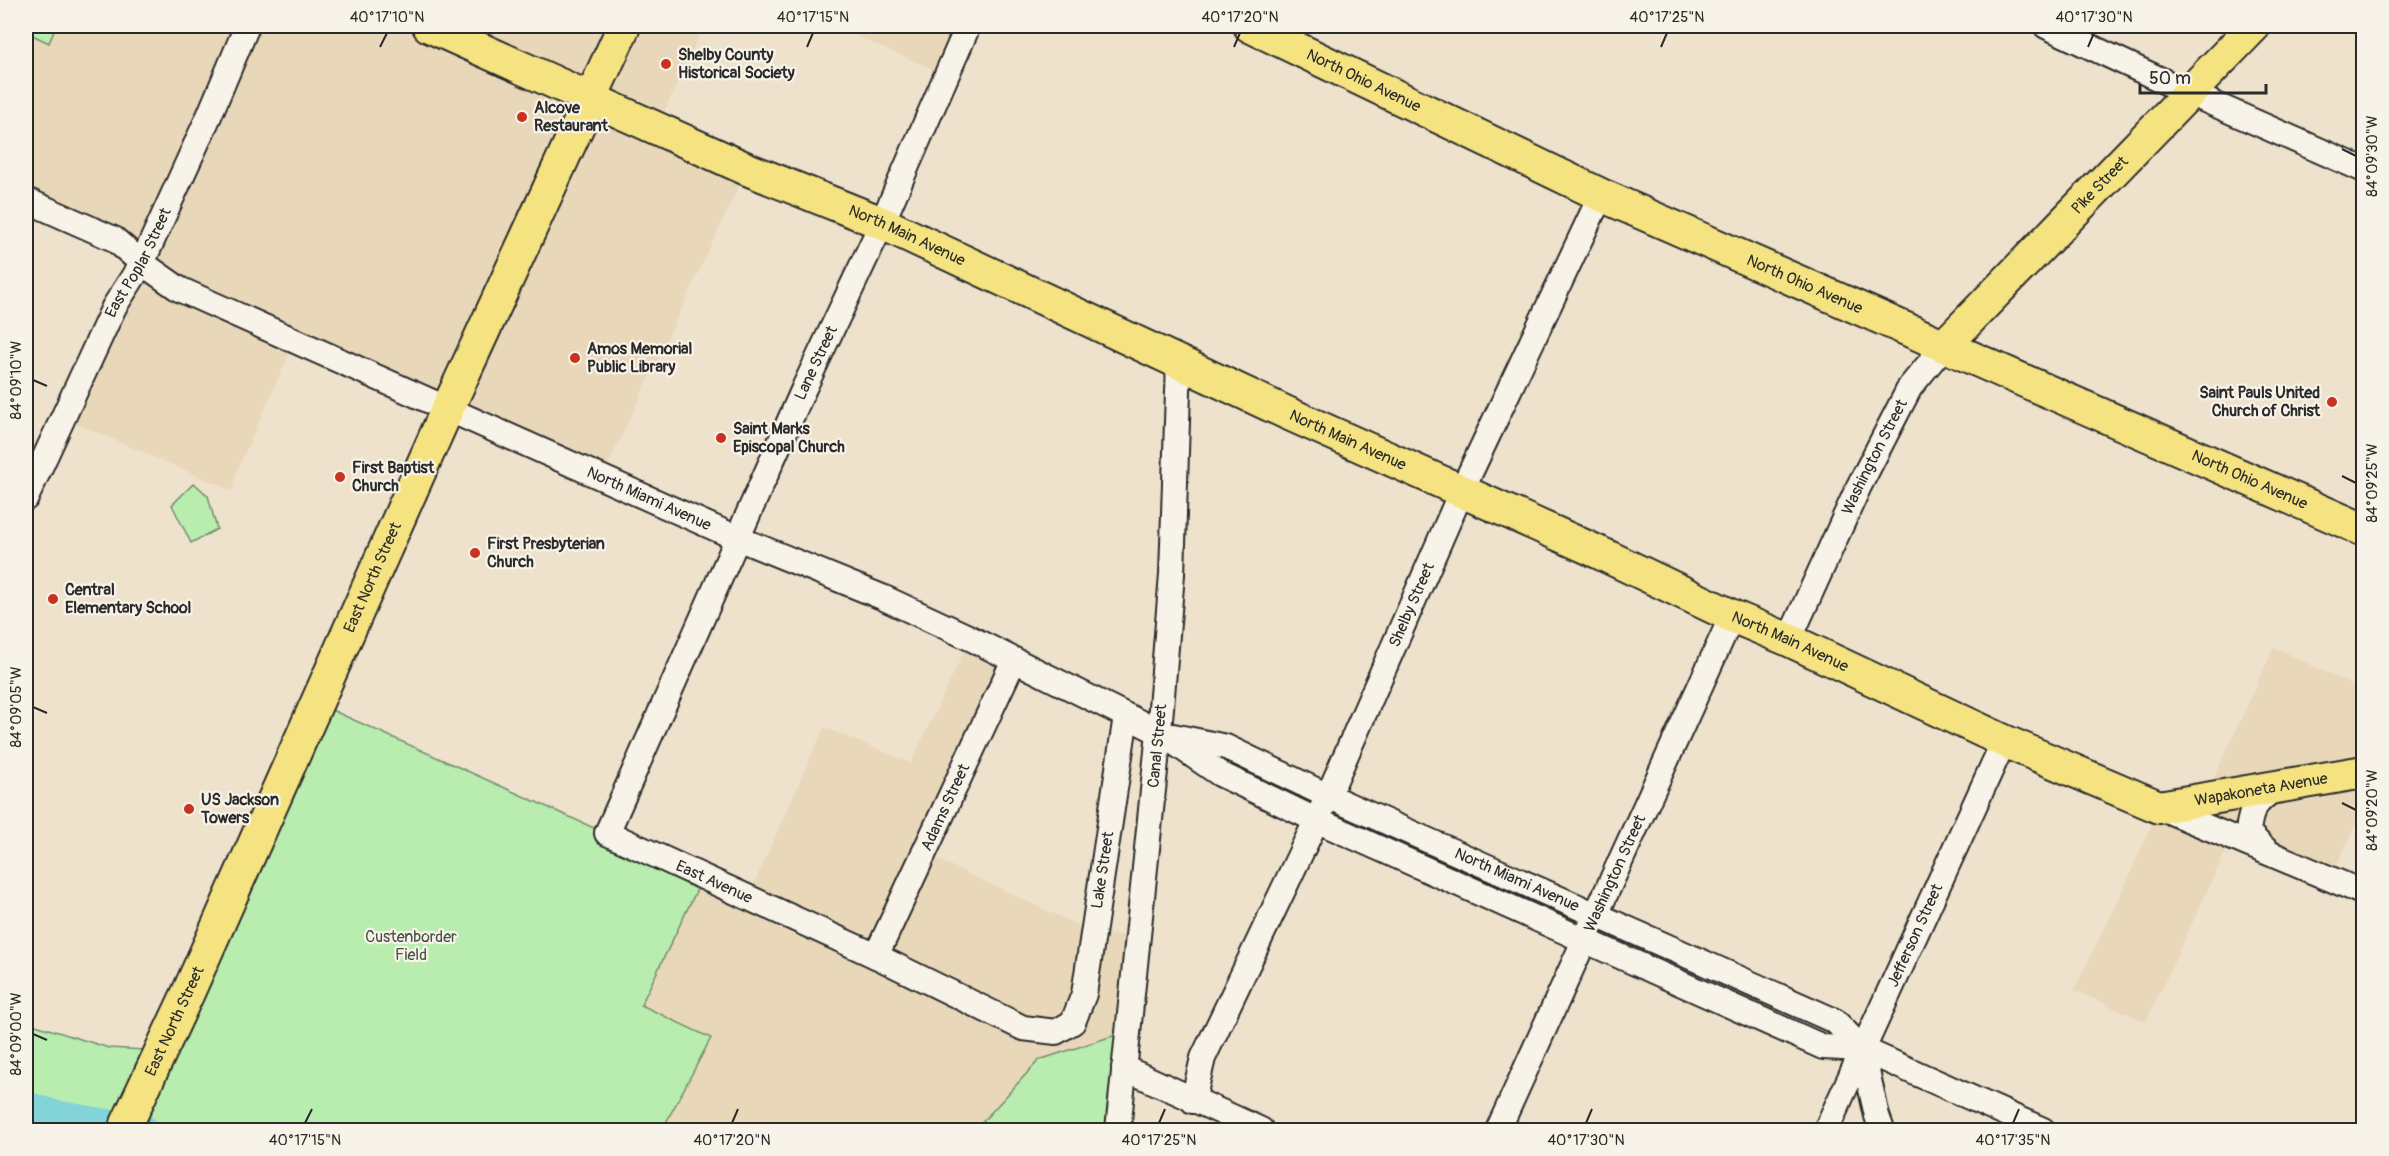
<svg xmlns="http://www.w3.org/2000/svg" width="2389" height="1156" font-family="Pangolin,sans-serif">
<rect width="100%" height="100%" fill="#efe2cd"/>
<filter id="ink" filterUnits="userSpaceOnUse"><feTurbulence type="fractalNoise" baseFrequency=".0167" numOctaves="2"/><feDisplacementMap in="SourceGraphic" scale="12" xChannelSelector="R" yChannelSelector="G"/><feConvolveMatrix kernelMatrix="1 2 1 2 8 2 1 2 1" color-interpolation-filters="sRGB"/></filter>
<g filter="url(#ink)">
<g fill="#e9d7ba">
<path d="M 56,26 L 704,26 L 656,129 L 747,169 L 602,478 L 295,341 L 236,473 L 233,491 L 63,418 L 142,263 L 26,200 L 26,32 L 49,43 Z"/>
<path d="M 832,26 L 969,26 L 946,75 Z"/>
<path d="M 970,638 L 1014,660 L 924,853 L 1093,932 L 1138,937 L 1128,1031 L 1039,1060 L 975,1130 L 662,1130 L 711,1038 L 641,1005 L 703,877 L 748,897 L 824,727 L 911,763 Z"/>
<path d="M 2274,647 L 2363,690 L 2363,808 L 2331,879 L 2232,838 L 2146,1022 L 2074,990 L 2128,879 L 2159,807 L 2204,799 Z"/>
</g>
<g fill="#b8edaf" stroke="#728c6d" stroke-width="1.5">
<path d="M 26,26 L 56,26 L 49,43 L 26,32 Z"/>
<path d="M 194,483 L 208,496 L 217,529 L 191,543 L 172,505 Z"/>
<path d="M 316,703 L 703,877 L 641,1005 L 711,1038 L 662,1130 L 26,1130 L 26,1022 L 109,1048 L 162,1051 Z"/>
<path d="M 1128,1031 L 1118,1130 L 975,1130 L 1039,1060 Z"/>
</g>
<g fill="none" stroke-linecap="round" stroke-linejoin="round">
<path stroke="#82d4d9" stroke-width="30" d="M 26,1106 L 54,1115 L 144,1130"/>
<defs>
<g id="minor">
<path id="s1" d="M 968,26 L 882,223 L 805,386 L 607,833 L 876,956 L 1023,1028 L 1056,1032 L 1073,1022 L 1084,994 L 1126,716"/>
<path d="M 2046,26 L 2189,93 L 2364,170"/>
<path id="s2" d="M 26,200 L 114,239 L 142,263 L 179,289 L 737,538 L 882,597 L 970,638 L 1159,732 L 1220,774 L 1316,820 L 1823,1047 L 1862,1049"/>
<path id="s3" d="M 26,498 L 114,307 L 142,263 L 209,116 L 247,26"/>
<path id="s4" d="M 1789,640 L 1859,486 L 1910,387 L 1944,346"/>
<path id="s5" d="M 1173,736 L 1226,747 L 1328,796 L 1835,1021 L 1862,1049 L 2043,1130"/>
<path d="M 2159,807 L 2364,893"/>
<path d="M 2266,850 L 2248,833 C 2250,807 2257,802 2276,787"/>
<path id="s6" d="M 876,956 L 1014,660"/>
<path d="M 1862,1049 L 1877,1116 L 1882,1130"/>
<path d="M 1124,1068 L 1261,1130"/>
<path id="s7" d="M 1193,1101 L 1203,1058 L 1328,796 L 1462,490 L 1601,195"/>
<path id="s8" d="M 1118,1130 L 1159,732 L 1172,574 L 1179,361"/>
<path id="s9" d="M 1498,1130 L 1732,616"/>
<path id="s10" d="M 1826,1130 L 2004,741"/>
</g>
<g id="major">
<path id="s11" d="M 429,26 L 747,169 L 882,223 L 1287,413 L 1600,553 L 1732,616 L 1789,640 L 2004,741 L 2159,807 L 2364,772"/>
<path id="s12" d="M 1250,26 L 1601,195 L 2364,530"/>
<path id="s13" d="M 1944,346 L 2254,26"/>
<path id="s14" d="M 124,1130 L 188,993 L 447,410 L 624,26"/>
</g>
</defs>
<use href="#minor" stroke="#2b2b2b" stroke-width="28"/>
<use href="#major" stroke="#2b2b2b" stroke-width="36"/>
<use href="#minor" stroke="#f7f3e8" stroke-width="24"/>
<use href="#major" stroke="#f5e382" stroke-width="32"/>
</g>
</g>
<path fill="none" stroke="#2b2b2b" stroke-width="2" d="M 380,47 L 387,33M 807,47 L 813,33M 1234,47 L 1240,33M 1661,47 L 1667,33M 2088,47 L 2094,33M 2342,149 L 2356,156M 33,380 L 47,386M 2342,476 L 2356,483M 33,707 L 47,713M 2342,803 L 2356,810M 33,1034 L 47,1040M 305,1123 L 312,1109M 732,1123 L 738,1109M 1159,1123 L 1165,1109M 1586,1123 L 1592,1109M 2013,1123 L 2019,1109"/>
<g fill="#c8321e" stroke="#f7f3e8" stroke-width="2">
<circle cx="666" cy="64" r="6"/>
<circle cx="522" cy="117" r="6"/>
<circle cx="575" cy="358" r="6"/>
<circle cx="2332" cy="402" r="6"/>
<circle cx="721" cy="438" r="6"/>
<circle cx="340" cy="477" r="6"/>
<circle cx="475" cy="553" r="6"/>
<circle cx="53" cy="599" r="6"/>
<circle cx="189" cy="809" r="6"/>
</g>
<g text-anchor="middle" dominant-baseline="central" stroke-width="4.5" stroke-linejoin="round" paint-order="stroke">
<g font-size="16" font-weight="bold" fill="#2b2b2b" stroke="#f7f3e8" text-anchor="start">
<text x="678" y="55">Shelby County<tspan x="678" dy="18">Historical Society</tspan></text>
<text x="534" y="108">Alcove<tspan x="534" dy="18">Restaurant</tspan></text>
<text x="587" y="349">Amos Memorial<tspan x="587" dy="18">Public Library</tspan></text>
<text x="2320" y="393" text-anchor="end">Saint Pauls United<tspan x="2320" dy="18">Church of Christ</tspan></text>
<text x="733" y="429">Saint Marks<tspan x="733" dy="18">Episcopal Church</tspan></text>
<text x="352" y="468">First Baptist<tspan x="352" dy="18">Church</tspan></text>
<text x="487" y="544">First Presbyterian<tspan x="487" dy="18">Church</tspan></text>
<text x="65" y="590">Central<tspan x="65" dy="18">Elementary School</tspan></text>
<text x="201" y="800">US Jackson<tspan x="201" dy="18">Towers</tspan></text>
</g>
<g font-size="16" fill="#2b2b2b" stroke="#f7f3e8">
<text stroke="none"><textPath href="#s12" startOffset="126">North Ohio Avenue</textPath></text>
<text stroke="none"><textPath href="#s13" startOffset="224">Pike Street</textPath></text>
<text stroke="none"><textPath href="#s11" startOffset="522">North Main Avenue</textPath></text>
<text stroke="none"><textPath href="#s3" startOffset="261">East Poplar Street</textPath></text>
<text stroke="none"><textPath href="#s12" startOffset="612">North Ohio Avenue</textPath></text>
<text transform="translate(816 363) rotate(-65)">Lane Street</text>
<text stroke="none"><textPath href="#s11" startOffset="1008">North Main Avenue</textPath></text>
<text stroke="none"><textPath href="#s4" startOffset="202">Washington Street</textPath></text>
<text stroke="none"><textPath href="#s12" startOffset="1098">North Ohio Avenue</textPath></text>
<text stroke="none"><textPath href="#s2" startOffset="693">North Miami Avenue</textPath></text>
<text stroke="none"><textPath href="#s14" startOffset="606">East North Street</textPath></text>
<text stroke="none"><textPath href="#s7" startOffset="543">Shelby Street</textPath></text>
<text stroke="none"><textPath href="#s11" startOffset="1494">North Main Avenue</textPath></text>
<text stroke="none"><textPath href="#s8" startOffset="386">Canal Street</textPath></text>
<text stroke="none"><textPath href="#s11" startOffset="2002">Wapakoneta Avenue</textPath></text>
<text stroke="none"><textPath href="#s6" startOffset="164">Adams Street</textPath></text>
<text stroke="none"><textPath href="#s1" startOffset="1552">Lake Street</textPath></text>
<text stroke="none"><textPath href="#s9" startOffset="282">Washington Street</textPath></text>
<text stroke="none"><textPath href="#s5" startOffset="374">North Miami Avenue</textPath></text>
<text stroke="none"><textPath href="#s1" startOffset="1002">East Avenue</textPath></text>
<text stroke="none"><textPath href="#s10" startOffset="214">Jefferson Street</textPath></text>
<text stroke="none"><textPath href="#s14" startOffset="120">East North Street</textPath></text>
</g>
<g font-size="16" fill="#475245" stroke="#f7f3e8">
<text x="411" y="937">Custenborder<tspan x="411" dy="18">Field</tspan></text>
</g>
</g>
<rect width="2389" height="1156" fill="none" stroke="#f7f3e8" stroke-width="66"/>
<path d="M2140 84v9h126v-9" fill="none" stroke="#2b2b2b" stroke-width="3"/>
<text x="2149" y="84" font-size="18" fill="#2b2b2b" stroke="#f7f3e8" stroke-width="4.5" paint-order="stroke">50 m</text>
<rect x="33" y="33" width="2323" height="1090" fill="none" stroke="#2b2b2b" stroke-width="2"/>
<g font-size="15" text-anchor="middle" fill="#2b2b2b">
<text x="387" y="22">40°17'10"N</text>
<text x="813" y="22">40°17'15"N</text>
<text x="1240" y="22">40°17'20"N</text>
<text x="1667" y="22">40°17'25"N</text>
<text x="2094" y="22">40°17'30"N</text>
<text transform="translate(2372 156) rotate(-90)" y="5">84°09'30"W</text>
<text transform="translate(16 380) rotate(-90)" y="5">84°09'10"W</text>
<text transform="translate(2372 483) rotate(-90)" y="5">84°09'25"W</text>
<text transform="translate(16 707) rotate(-90)" y="5">84°09'05"W</text>
<text transform="translate(2372 810) rotate(-90)" y="5">84°09'20"W</text>
<text transform="translate(16 1034) rotate(-90)" y="5">84°09'00"W</text>
<text x="305" y="1145">40°17'15"N</text>
<text x="732" y="1145">40°17'20"N</text>
<text x="1159" y="1145">40°17'25"N</text>
<text x="1586" y="1145">40°17'30"N</text>
<text x="2013" y="1145">40°17'35"N</text>
</g>
</svg>
